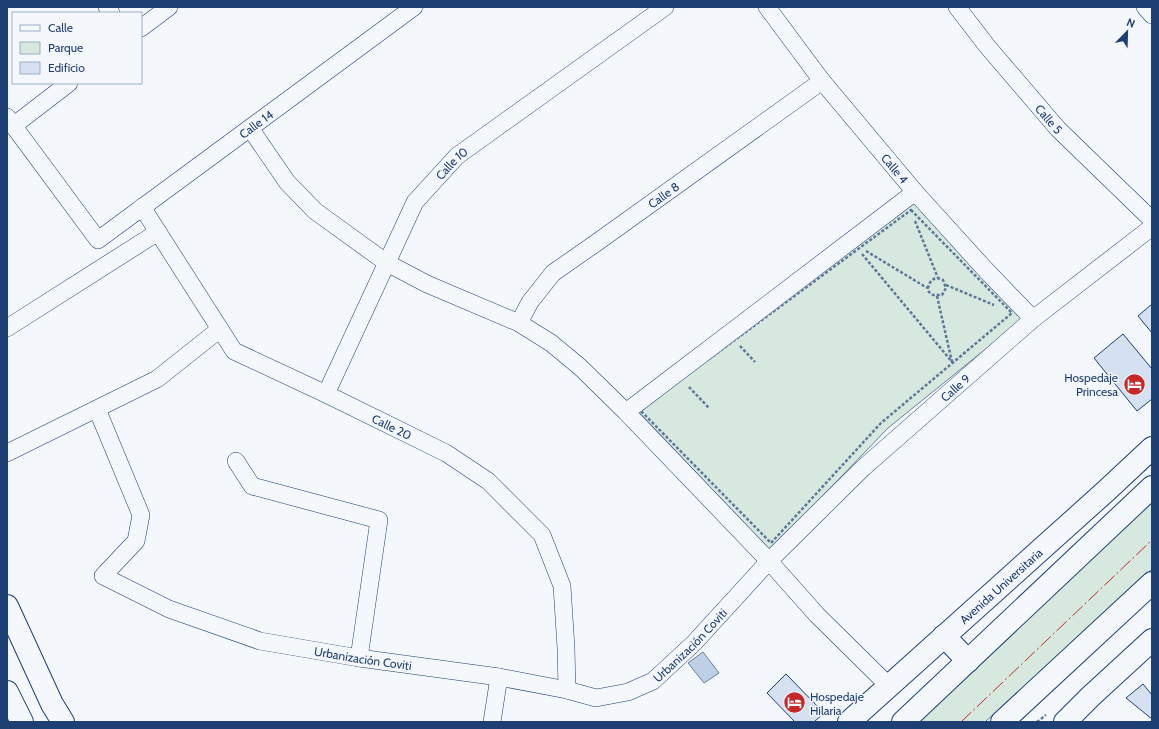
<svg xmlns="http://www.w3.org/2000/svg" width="1159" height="729" font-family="Cabin,sans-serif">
<rect width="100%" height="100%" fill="#f4f7fb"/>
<g fill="#d7e8df" stroke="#687fa3">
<path d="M 914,202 L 1024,318 L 888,428 L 817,502 L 769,549 L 635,408 Z"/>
<path d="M 1152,502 L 1152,569 L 985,722 L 915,722 Z"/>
</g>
<path fill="#bed0e5" stroke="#687fa3" d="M 703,652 L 719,673 L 704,683 L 688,663 Z"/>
<g fill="#d5e0f0" stroke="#1d3f73">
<path d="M 1152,304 L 1152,333 L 1138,316 Z"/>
<path d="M 1123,334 L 1152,369 L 1152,399 L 1137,411 L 1094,358 Z"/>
<path d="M 786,674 L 824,713 L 814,722 L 795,722 L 767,693 Z"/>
<path d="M 1143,684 L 1152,695 L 1152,719 L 1126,698 Z"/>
</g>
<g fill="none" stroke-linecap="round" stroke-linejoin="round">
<defs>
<g id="street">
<path d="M 107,7 L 111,13"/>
<path id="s1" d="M 767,7 L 822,81 L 915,192 L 983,267 L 1033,319"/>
<path id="s2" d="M 957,7 L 987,46 L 1058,129 L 1152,220"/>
<path d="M 1145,7 L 1152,15"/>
<path d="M 141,28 L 169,7"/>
<path id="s3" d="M 7,117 L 98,240 L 414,7"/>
<path d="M 13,126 L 69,83"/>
<path d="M 250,128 L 287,182 L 315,211 L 387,263 L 427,284 L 519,323 L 551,343 L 580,367 L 626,412 L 769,561 L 817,615 L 889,686"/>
<path id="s4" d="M 142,207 L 234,351 L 326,394 L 446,453 L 488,481 L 542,535 L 562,586 L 566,648 L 567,690"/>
<path id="s5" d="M 519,323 L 530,302 L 553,273 L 596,243 L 822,81"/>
<path d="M 7,328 L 158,232"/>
<path id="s6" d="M 326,394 L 415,202 L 457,156 L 665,7"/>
<path id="s7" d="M 97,409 L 141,515 L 136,541 L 103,576 L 169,609 L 260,641 L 359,658 L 499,677 L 567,690 L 596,698 L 628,692 L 653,681 L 694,643 L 769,561 L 863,468 L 1033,319 L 1152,227"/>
<path d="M 626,412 L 915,192"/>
<path d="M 7,453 L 157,379 L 220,329"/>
<path d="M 236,461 L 252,486 L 379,520 L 359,658"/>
<path d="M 492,722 L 499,677"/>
</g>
<g id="secondary">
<path d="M 7,606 L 52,704 L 63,722"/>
<path d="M 7,692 L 22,722"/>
<path id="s8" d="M 849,722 L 1106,491 L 1152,448"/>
<path d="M 1065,722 L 1091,696 L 1152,640"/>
</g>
<g id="primary">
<path d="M 944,636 L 968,661"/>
<path d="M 903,722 L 1152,487"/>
<path d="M 1002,722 L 1152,583"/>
</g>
</defs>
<use href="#street" stroke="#1d3f73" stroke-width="18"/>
<use href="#secondary" stroke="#1d3f73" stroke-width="24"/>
<use href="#primary" stroke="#1d3f73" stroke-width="24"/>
<g stroke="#5e769c" stroke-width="2.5" stroke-dasharray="3 2" stroke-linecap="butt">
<path d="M 911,210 L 1012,313 L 881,423 L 771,543 L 640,410 Z"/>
<path d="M 915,221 L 938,278"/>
<path d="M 866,251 L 924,286 L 928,288 L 929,292 L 933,295 L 942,295 L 946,288 L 943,280 C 936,276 930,279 928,288"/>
<path d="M 862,254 L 953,363"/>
<path d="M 946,285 L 994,305"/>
<path d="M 937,296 L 952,362"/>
<path d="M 740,346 L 755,362"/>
<path d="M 689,387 L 709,408"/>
<path d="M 1037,722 L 1046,715"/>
</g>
<use href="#street" stroke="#f4f7fb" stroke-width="17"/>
<use href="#secondary" stroke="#f4f7fb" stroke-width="22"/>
<use href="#primary" stroke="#f4f7fb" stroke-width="22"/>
<path stroke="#c62828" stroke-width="1" stroke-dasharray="14 3 2 3" stroke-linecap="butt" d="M 961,722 L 1152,540"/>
</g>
<defs>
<symbol id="hotel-disc" viewBox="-11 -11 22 22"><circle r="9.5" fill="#c62828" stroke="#f4f7fb"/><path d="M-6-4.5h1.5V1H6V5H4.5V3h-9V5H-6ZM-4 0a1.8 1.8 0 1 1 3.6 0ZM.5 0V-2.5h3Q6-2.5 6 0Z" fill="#fff"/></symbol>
</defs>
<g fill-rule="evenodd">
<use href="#hotel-disc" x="1122" y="372" width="25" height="25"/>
<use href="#hotel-disc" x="782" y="690" width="25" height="25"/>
</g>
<g text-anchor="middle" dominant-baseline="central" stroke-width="3" stroke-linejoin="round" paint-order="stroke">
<g font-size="12" fill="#1d3f73" stroke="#f4f7fb">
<text stroke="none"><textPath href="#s2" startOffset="145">Calle 5</textPath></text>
<text stroke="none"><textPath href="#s3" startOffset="349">Calle 14</textPath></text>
<text stroke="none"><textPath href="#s6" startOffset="265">Calle 10</textPath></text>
<text stroke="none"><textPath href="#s1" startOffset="206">Calle 4</textPath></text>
<text stroke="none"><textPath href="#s5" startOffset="196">Calle 8</textPath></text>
<text stroke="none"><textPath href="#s7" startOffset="1182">Calle 9</textPath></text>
<text stroke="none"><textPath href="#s4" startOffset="346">Calle 20</textPath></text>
<text stroke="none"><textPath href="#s8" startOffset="204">Avenida Universitaria</textPath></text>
<text stroke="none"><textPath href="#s7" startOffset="812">Urbanización Coviti</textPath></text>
<text stroke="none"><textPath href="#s7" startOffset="464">Urbanización Coviti</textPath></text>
</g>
<g font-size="12" fill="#1d3f73" stroke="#f4f7fb" text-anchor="end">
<text x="1118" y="377">Hospedaje<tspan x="1118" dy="14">Princesa</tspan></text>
<text x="810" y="696" text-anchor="start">Hospedaje<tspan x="810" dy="14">Hilaria</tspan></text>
</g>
</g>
<rect width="1159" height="729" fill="none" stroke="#1d3f73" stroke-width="16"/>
<rect x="12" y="12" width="130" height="72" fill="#f4f7fb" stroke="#9eadc5"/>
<rect x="20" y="25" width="20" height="6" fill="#f4f7fb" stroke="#9eadc5"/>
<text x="48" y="32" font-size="12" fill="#1d3f73">Calle</text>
<rect x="20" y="42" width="20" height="12" fill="#d7e8df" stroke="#9eadc5"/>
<text x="48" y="52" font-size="12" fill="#1d3f73">Parque</text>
<rect x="20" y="62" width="20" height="12" fill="#d5e0f0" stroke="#9eadc5"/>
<text x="48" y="72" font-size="12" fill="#1d3f73">Edificio</text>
<g transform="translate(1127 32) rotate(23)" stroke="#f4f7fb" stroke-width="3" paint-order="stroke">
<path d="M0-3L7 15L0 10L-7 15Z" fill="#1d3f73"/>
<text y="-6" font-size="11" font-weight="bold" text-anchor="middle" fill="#1d3f73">N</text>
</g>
</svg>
